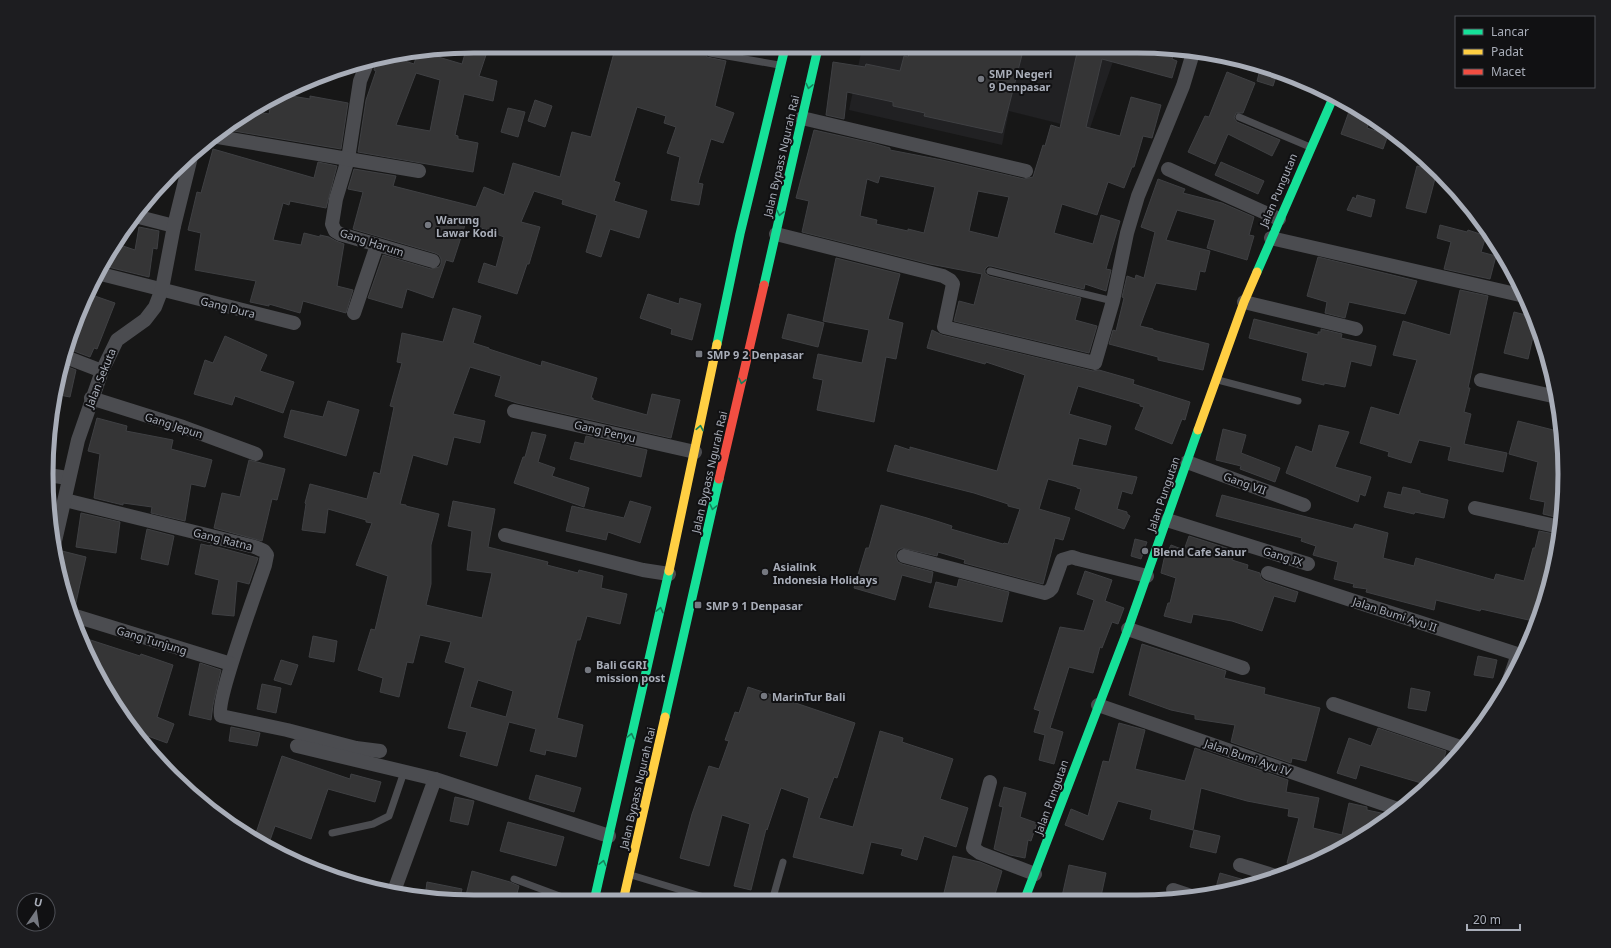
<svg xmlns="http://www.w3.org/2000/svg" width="1611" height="948" font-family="'Noto Sans',sans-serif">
<rect width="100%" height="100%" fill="#171717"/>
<path fill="#212123" d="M 1118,47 L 1089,131 L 1009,111 L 1002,145 L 849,110 L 862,48 Z"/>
<g fill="#353536" stroke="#3f4043" fill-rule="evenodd">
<path d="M 1024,47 L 1002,133 L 924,116 L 925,113 L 893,106 L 893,102 L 847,92 L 844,119 L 826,115 L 833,62 L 865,67 L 866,64 L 900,71 L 904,56 L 908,57 L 911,48 Z"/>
<path d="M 1074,47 L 1165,47 L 1175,49 L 1172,59 L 1177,61 L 1172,78 L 1102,59 L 1086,127 L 1120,136 L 1131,97 L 1161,105 L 1152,138 L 1143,136 L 1134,167 L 1132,167 L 1124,188 L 1108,182 L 1097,215 L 1062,204 L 1054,233 L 1093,244 L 1101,215 L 1120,221 L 1106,269 L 1111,270 L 1106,291 L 1085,284 L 1084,289 L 991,266 L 988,266 L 985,269 L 985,273 L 989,276 L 1081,298 L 1075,320 L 1097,326 L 1089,353 L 954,321 L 959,301 L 974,305 L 982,274 L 930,264 L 802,232 L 809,201 L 796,198 L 814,130 L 872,143 L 890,148 L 890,150 L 942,160 L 1024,179 L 1033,177 L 1043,145 L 1045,146 L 1051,125 L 1060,128 L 1077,53 L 1073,52 ZM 880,176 L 935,187 L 924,233 L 908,229 L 908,231 L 876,224 L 877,220 L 860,216 L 867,179 L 878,183 ZM 978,191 L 1009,197 L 998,238 L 969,231 Z"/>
<path d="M 488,49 L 479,76 L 497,81 L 493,101 L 464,94 L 455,135 L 458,136 L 458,139 L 478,143 L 473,172 L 358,152 L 366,100 L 376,71 L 374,70 L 376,59 L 390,56 L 414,64 L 418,51 L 462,64 L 466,50 ZM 416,73 L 440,80 L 430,131 L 396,125 Z"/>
<path d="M 615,49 L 708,49 L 705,53 L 707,57 L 726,61 L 715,106 L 734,113 L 723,143 L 711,139 L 698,183 L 703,184 L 699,205 L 671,200 L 680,157 L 667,153 L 676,127 L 664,123 L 666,116 L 637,107 L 614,181 L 620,183 L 614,201 L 647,211 L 639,238 L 610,229 L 601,257 L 586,252 L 597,215 L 562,204 L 563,200 L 534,191 L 521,222 L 540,227 L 529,264 L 527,264 L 517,294 L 478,282 L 484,263 L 496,267 L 504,237 L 466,222 L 453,262 L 446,260 L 433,298 L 407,289 L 402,308 L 368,298 L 383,255 L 431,269 L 439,267 L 441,264 L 441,259 L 439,255 L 435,253 L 353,229 L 363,192 L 348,189 L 354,169 L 396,176 L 393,186 L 476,207 L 484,187 L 504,195 L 513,163 L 560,177 L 572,132 L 591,137 Z"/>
<path d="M 1261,66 L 1278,70 L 1273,86 L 1257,81 Z"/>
<path d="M 1227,72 L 1255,83 L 1243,113 L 1236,113 L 1234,118 L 1237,122 L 1280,140 L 1272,156 L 1228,134 L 1215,164 L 1188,152 L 1205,116 L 1209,117 Z"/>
<path d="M 279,94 L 310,99 L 310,96 L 348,103 L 341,149 L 222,129 L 252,111 L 269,114 L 272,98 Z"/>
<path d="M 535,100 L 552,106 L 545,127 L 528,121 Z"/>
<path d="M 1351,106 L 1371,116 L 1367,128 L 1388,135 L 1383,149 L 1341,134 Z"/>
<path d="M 508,108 L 525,112 L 518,137 L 501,132 Z"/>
<path d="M 213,149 L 314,178 L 318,162 L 337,166 L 326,208 L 290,201 L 289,205 L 283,203 L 273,240 L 301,245 L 304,233 L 320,237 L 320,235 L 329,237 L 336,241 L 344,244 L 337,286 L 353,290 L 346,313 L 303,301 L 300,313 L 269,304 L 269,306 L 250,302 L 256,281 L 195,270 L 201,233 L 188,230 L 197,192 L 201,193 Z"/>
<path d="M 1221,162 L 1264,181 L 1258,194 L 1215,175 Z"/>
<path d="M 1417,166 L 1437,171 L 1426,213 L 1406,208 Z"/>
<path d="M 1158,179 L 1185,189 L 1183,193 L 1222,203 L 1254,217 L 1249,235 L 1254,236 L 1247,260 L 1207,248 L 1215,220 L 1177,210 L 1166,240 L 1210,251 L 1205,272 L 1200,271 L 1196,290 L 1156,283 L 1140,326 L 1153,329 L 1153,330 L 1209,344 L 1203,370 L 1158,360 L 1158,357 L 1109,344 L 1113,330 L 1116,331 L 1124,298 L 1122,297 L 1127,276 L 1135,279 L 1136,275 L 1144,278 L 1155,232 L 1141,227 Z"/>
<path d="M 1357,195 L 1375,200 L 1371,217 L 1347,210 L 1353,197 L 1356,199 Z"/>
<path d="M 1440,225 L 1467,232 L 1468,230 L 1486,236 L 1481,252 L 1496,256 L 1490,279 L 1444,269 L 1451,242 L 1437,238 Z"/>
<path d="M 139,227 L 159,231 L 157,249 L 153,248 L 149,277 L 104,266 L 108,253 L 114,243 L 135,250 Z"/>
<path d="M 1318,257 L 1417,281 L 1405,314 L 1349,302 L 1345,318 L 1325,313 L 1327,302 L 1307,296 Z"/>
<path d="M 836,258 L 900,274 L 888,319 L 903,323 L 896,359 L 886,357 L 874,422 L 817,410 L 823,380 L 813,378 L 818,354 L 862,363 L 869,330 L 823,321 Z"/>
<path d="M 1460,290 L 1488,296 L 1468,388 L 1470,388 L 1464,412 L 1471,414 L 1464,444 L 1507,453 L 1503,472 L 1448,460 L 1451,447 L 1419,440 L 1411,463 L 1388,456 L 1389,452 L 1360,443 L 1371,407 L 1399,415 L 1417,360 L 1393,355 L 1403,321 L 1450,335 Z"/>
<path d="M 89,294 L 115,303 L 97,349 L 94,348 L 90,357 L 66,348 L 77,320 L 80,321 Z"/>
<path d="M 648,294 L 679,304 L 680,298 L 701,304 L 692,340 L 671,334 L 672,329 L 640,318 Z"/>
<path d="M 453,308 L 481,316 L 473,343 L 489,348 L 489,349 L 541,366 L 542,361 L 597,378 L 591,398 L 593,398 L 593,400 L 647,415 L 652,394 L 680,400 L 671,438 L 517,403 L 495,396 L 501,376 L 470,367 L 453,414 L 485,421 L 480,443 L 454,437 L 447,465 L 413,455 L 400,504 L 406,505 L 406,506 L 439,514 L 431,545 L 431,584 L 426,605 L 482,618 L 492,573 L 467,570 L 472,531 L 448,526 L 453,501 L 495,509 L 488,547 L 548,562 L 547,565 L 578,573 L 579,570 L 603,576 L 601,588 L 627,594 L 620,624 L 587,616 L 580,640 L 577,640 L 557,718 L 583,725 L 576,757 L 546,750 L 545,755 L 530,751 L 536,729 L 509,722 L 497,766 L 460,756 L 467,732 L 448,728 L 465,668 L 445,662 L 451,642 L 420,635 L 413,663 L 407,662 L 399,697 L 380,692 L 383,678 L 358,670 L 371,629 L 375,630 L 388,576 L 356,565 L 372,523 L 366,522 L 366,520 L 328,509 L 325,533 L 302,530 L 306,504 L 305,503 L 310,484 L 367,499 L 374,472 L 380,474 L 394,407 L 390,406 L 402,363 L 397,362 L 402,333 L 443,342 ZM 478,680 L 513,691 L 506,717 L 470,707 Z"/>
<path d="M 1514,312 L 1534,317 L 1536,323 L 1528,359 L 1504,353 Z"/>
<path d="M 788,314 L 824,323 L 818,347 L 782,338 Z"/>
<path d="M 1254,319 L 1318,335 L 1318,332 L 1321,332 L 1321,329 L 1342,334 L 1341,338 L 1376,346 L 1371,366 L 1351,361 L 1345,387 L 1324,383 L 1324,385 L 1302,380 L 1308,353 L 1249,338 Z"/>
<path d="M 932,330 L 942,335 L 1093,371 L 1099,370 L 1134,380 L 1133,384 L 1190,402 L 1185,420 L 1182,419 L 1172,444 L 1135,429 L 1144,407 L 1140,406 L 1140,404 L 1078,386 L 1069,414 L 1111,426 L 1106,445 L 1079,438 L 1072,465 L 1137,477 L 1132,494 L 1122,491 L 1117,509 L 1127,512 L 1127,514 L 1130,516 L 1124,529 L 1075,509 L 1081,489 L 1077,488 L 1077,487 L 1048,479 L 1039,509 L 1070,518 L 1063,540 L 1055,538 L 1043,584 L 964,563 L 965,560 L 938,552 L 937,556 L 902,548 L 898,550 L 896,553 L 896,558 L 898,562 L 902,564 L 933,572 L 931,583 L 902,575 L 895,600 L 854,588 L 866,548 L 869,548 L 881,505 L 927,518 L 952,526 L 951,529 L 1003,544 L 1004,543 L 1008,544 L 1020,509 L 1008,506 L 1008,504 L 974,493 L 887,471 L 895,445 L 910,450 L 910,447 L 997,471 L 1025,375 L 986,362 L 985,364 L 927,348 Z"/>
<path d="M 225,336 L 267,355 L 260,371 L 294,382 L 283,413 L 235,396 L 232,405 L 194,394 L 205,360 L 213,363 Z"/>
<path d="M 60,364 L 76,370 L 70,397 L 54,394 Z"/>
<path d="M 328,401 L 359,410 L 346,456 L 284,437 L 291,410 L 323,417 Z"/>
<path d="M 97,418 L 127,426 L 126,431 L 173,440 L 171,449 L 212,460 L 205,487 L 191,484 L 185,521 L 151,513 L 152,507 L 123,503 L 123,505 L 94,498 L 100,454 L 88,451 Z"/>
<path d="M 1518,421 L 1561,432 L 1565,474 L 1562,506 L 1559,518 L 1543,514 L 1545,502 L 1530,499 L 1538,462 L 1509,454 Z"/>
<path d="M 1319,425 L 1349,432 L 1335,467 L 1371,477 L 1365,496 L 1360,494 L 1358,502 L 1286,473 L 1296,446 L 1312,452 Z"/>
<path d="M 1223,429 L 1246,435 L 1241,453 L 1280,468 L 1275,482 L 1240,469 L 1241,466 L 1216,460 Z"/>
<path d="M 532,432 L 546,435 L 538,462 L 555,468 L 552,476 L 589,488 L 584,507 L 514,483 L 523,457 L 525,457 Z"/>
<path d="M 586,436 L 647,450 L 641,477 L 570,459 L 575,442 L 584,444 Z"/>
<path d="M 249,460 L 285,469 L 277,500 L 272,499 L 262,541 L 214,528 L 222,493 L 240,497 Z"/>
<path d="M 1403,487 L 1420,491 L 1420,493 L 1448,500 L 1444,518 L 1415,512 L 1414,514 L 1384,507 L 1388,492 L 1401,495 Z"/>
<path d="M 1222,495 L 1353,529 L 1355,524 L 1388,533 L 1383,558 L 1414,566 L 1416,558 L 1494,580 L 1496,574 L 1524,581 L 1533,548 L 1535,548 L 1539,531 L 1559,535 L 1557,553 L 1553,552 L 1542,594 L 1546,594 L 1537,622 L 1481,609 L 1480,611 L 1436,600 L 1434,610 L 1366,592 L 1367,589 L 1353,587 L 1354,584 L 1334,579 L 1338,562 L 1313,555 L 1316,546 L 1301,541 L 1302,538 L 1216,516 Z"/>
<path d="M 630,501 L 651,507 L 640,543 L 608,532 L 606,540 L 566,531 L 572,506 L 624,518 Z"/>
<path d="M 81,513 L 120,522 L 116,553 L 76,547 Z"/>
<path d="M 147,529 L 174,536 L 168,565 L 141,559 Z"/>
<path d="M 1189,536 L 1236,551 L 1232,560 L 1248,565 L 1247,569 L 1260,573 L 1261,578 L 1265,581 L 1298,592 L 1295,602 L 1274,596 L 1262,631 L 1232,621 L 1193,614 L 1191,623 L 1164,616 L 1168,603 L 1170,603 L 1176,578 L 1161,573 L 1164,559 L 1171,545 L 1184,550 Z"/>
<path d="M 1135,539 L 1147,542 L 1141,559 L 1131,556 Z"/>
<path d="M 201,544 L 210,546 L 210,545 L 258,558 L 249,584 L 237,581 L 234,616 L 212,614 L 219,580 L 195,574 Z"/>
<path d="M 62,551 L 86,557 L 75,607 L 69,607 L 54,558 L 59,556 Z"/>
<path d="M 1085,571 L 1112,580 L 1105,601 L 1124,608 L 1118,624 L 1112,622 L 1102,648 L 1100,647 L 1093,673 L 1069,667 L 1050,728 L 1063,732 L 1054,764 L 1039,760 L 1045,735 L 1034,732 L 1040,711 L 1034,709 L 1060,627 L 1084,631 L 1094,600 L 1077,594 Z"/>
<path d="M 959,579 L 1009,592 L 1002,622 L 929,607 L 936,582 L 957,587 Z"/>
<path d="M 78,636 L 140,656 L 141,654 L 173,665 L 157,717 L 174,724 L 167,743 L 134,731 L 103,688 Z"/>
<path d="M 313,636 L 337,641 L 334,662 L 309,657 Z"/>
<path d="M 1142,644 L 1226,671 L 1224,678 L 1265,688 L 1264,694 L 1320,708 L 1306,761 L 1292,758 L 1291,763 L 1231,742 L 1235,725 L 1195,719 L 1195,715 L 1171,710 L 1129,695 Z"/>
<path d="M 1478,656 L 1497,660 L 1493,678 L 1474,675 Z"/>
<path d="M 281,660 L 298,665 L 291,685 L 274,680 Z"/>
<path d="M 200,663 L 221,670 L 213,705 L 211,720 L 189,715 Z"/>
<path d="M 262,684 L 281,688 L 276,713 L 257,709 Z"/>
<path d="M 748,687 L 855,723 L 837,778 L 834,777 L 819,818 L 853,827 L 880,731 L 903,738 L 902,742 L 953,759 L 940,799 L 968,808 L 956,847 L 924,836 L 917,860 L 901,855 L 903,849 L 871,842 L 863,874 L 793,857 L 809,798 L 781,788 L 767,830 L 766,829 L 751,890 L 734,886 L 750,824 L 722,815 L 709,866 L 680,858 L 692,814 L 709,766 L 719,769 L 729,741 L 725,740 L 735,712 L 739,713 Z"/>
<path d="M 1411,688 L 1430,692 L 1426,711 L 1408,708 Z"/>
<path d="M 1119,723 L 1145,730 L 1135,769 L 1185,781 L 1195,748 L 1288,780 L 1286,792 L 1319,798 L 1313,828 L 1342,835 L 1349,803 L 1367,807 L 1367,810 L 1390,815 L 1351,845 L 1302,867 L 1287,863 L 1299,818 L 1288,816 L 1289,809 L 1247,801 L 1201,788 L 1193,830 L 1150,819 L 1152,810 L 1118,801 L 1103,840 L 1065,825 L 1071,809 L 1088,816 L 1103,761 L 1109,762 Z"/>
<path d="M 231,727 L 260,733 L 257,746 L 229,741 Z"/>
<path d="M 1378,728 L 1446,751 L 1439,777 L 1428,785 L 1360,765 L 1356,779 L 1337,773 L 1349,738 L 1371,746 Z"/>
<path d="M 282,756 L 350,779 L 351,774 L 381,782 L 375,802 L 328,789 L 311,839 L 275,826 L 268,846 L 254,839 Z"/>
<path d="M 536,775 L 581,788 L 574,812 L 529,799 Z"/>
<path d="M 1004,787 L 1026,793 L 1020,817 L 1037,823 L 1031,841 L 1028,840 L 1025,858 L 1010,855 L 994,849 L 1003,807 L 999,806 Z"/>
<path d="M 455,797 L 474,801 L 468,825 L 450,821 Z"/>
<path d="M 508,822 L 564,837 L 556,866 L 500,851 Z"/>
<path d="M 1194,830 L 1220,836 L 1216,853 L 1190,847 Z"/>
<path d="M 953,856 L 980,862 L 1002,871 L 993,901 L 942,901 Z"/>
<path d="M 1069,865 L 1106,873 L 1100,901 L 1061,901 Z"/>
<path d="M 472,871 L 510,882 L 519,886 L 515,901 L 488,901 L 466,895 Z"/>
<path d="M 1220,873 L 1255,883 L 1215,891 Z"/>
<path d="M 427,882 L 462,889 L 459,901 L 449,901 L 425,897 Z"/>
</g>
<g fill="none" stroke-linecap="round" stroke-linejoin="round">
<g stroke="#4b4c50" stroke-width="7">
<path d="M 710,53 L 779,65"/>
<path d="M 1239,117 L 1310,147"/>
<path d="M 990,271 L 1113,301"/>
<path d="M 1218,380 L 1298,401"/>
<path d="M 332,833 L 373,824 L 389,816 L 404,772"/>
<path d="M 631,875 L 717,901"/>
<path d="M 514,879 L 573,901"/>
<path d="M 772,901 L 783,862"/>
</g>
<g stroke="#4b4c50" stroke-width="14">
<path d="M 368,61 L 360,81 L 348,159 L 336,199 L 332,224 L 335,231 L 340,234 L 433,261"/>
<path d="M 802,118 L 1026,171"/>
<path d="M 212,136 L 419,171"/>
<path d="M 1168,169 L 1279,219"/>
<path d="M 135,216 L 174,226"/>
<path d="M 776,234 L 943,276 L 950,280 L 953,284 L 944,327 L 1095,363 L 1113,301 L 1127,233 L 1138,196 L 1183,86 L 1193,53"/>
<path d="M 1271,238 L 1520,295"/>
<path d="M 97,273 L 294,323"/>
<path d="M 1244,302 L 1356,329"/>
<path d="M 354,313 L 377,245"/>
<path d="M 63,356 L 102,371"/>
<path d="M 1481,380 L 1557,397"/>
<path d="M 91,398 L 183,427 L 256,454"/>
<path d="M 514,411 L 695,452"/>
<path d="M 1187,462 L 1304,505"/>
<path d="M 48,475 L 68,478"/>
<path d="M 65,500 L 255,547 L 264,551 L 267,555 L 265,565 C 258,586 215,702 221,716 L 287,730 L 356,748 L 380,751"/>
<path d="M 1475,508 L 1560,527"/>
<path d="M 1167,520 L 1308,564"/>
<path d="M 505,535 L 643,570 L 669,574"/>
<path d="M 53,550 L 78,440 L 102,371 L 117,340 L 145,320 L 155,307 L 162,289 L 174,226 L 192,153"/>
<path d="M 904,556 L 1045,593 L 1049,591 L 1052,588 L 1062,560 L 1072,557 L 1078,559 L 1147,576"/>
<path d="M 1268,573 L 1523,656"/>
<path d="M 72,615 L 231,664"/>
<path d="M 1128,629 L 1243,668"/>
<path d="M 1508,683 L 1518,654"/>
<path d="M 1333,704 L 1463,748"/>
<path d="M 1098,705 L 1398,809"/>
<path d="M 297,746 L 435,779 L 609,836"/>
<path d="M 990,782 L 973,848 L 980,853 L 1035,874"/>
<path d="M 1240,865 L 1279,877"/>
<path d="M 1173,890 L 1191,896"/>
<path d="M 394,891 L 435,779"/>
</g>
<g stroke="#16e098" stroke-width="9">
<path d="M 1257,272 L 1333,98"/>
<path d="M 764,285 L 818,48"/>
<path d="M 717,344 L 740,234 L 785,48"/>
<path d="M 665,717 L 719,479"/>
<path d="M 594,901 L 669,571"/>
<path d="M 1024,901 L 1128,629 L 1198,430"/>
</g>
<g stroke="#ffcf43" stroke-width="9">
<path d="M 1198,430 L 1244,302 L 1257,272"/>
<path d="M 669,571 L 717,344"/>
<path d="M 623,901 L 665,717"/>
</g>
<path stroke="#f24e42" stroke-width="9" d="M 719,479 L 764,285"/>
</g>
<defs><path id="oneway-chevron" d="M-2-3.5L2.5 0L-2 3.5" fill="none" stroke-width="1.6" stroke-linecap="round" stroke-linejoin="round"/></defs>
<g stroke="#14835c">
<use href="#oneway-chevron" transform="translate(809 86) rotate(103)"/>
<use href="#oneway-chevron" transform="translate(780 213) rotate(103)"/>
<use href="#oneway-chevron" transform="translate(742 381) rotate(103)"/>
<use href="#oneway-chevron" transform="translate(700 428) rotate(-79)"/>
<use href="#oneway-chevron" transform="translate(713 507) rotate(103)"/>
<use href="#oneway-chevron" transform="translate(660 610) rotate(-77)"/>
<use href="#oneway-chevron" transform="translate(631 736) rotate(-77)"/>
<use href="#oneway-chevron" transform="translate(603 863) rotate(-77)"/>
</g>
<g fill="#757880" stroke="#111113" stroke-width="1.5">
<circle cx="981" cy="79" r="4"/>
<circle cx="428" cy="225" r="4"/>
<rect x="695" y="350" width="8" height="8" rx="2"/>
<circle cx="1145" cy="551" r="4"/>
<circle cx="765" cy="572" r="4"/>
<rect x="694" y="601" width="8" height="8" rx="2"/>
<circle cx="588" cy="670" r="4"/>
<circle cx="764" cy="696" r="4"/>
</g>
<g text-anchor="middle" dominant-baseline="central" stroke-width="4" stroke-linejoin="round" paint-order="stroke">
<g font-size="11" font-weight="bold" fill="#a8adb8" stroke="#111113" text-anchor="start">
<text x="989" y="73">SMP Negeri<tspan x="989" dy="13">9 Denpasar</tspan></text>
<text x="436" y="219">Warung<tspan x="436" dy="13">Lawar Kodi</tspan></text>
<text x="707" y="354">SMP 9 2 Denpasar</text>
<text x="1153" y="551">Blend Cafe Sanur</text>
<text x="773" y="566">Asialink<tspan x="773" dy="13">Indonesia Holidays</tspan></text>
<text x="706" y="605">SMP 9 1 Denpasar</text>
<text x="596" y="664">Bali GGRI<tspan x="596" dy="13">mission post</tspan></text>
<text x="772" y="696">MarinTur Bali</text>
</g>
<g font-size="11" fill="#a8adb8" stroke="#111113">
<text transform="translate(781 156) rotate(-77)">Jalan Bypass Ngurah Rai</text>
<text transform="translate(1278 190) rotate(-67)">Jalan Pungutan</text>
<text transform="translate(372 242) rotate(18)">Gang Harum</text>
<text transform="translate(228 307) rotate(14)">Gang Dura</text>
<text transform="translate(100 378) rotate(-68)">Jalan Sekuta</text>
<text transform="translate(174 425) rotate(18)">Gang Jepun</text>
<text transform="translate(605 431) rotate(13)">Gang Penyu</text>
<text transform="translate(709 472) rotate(-77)">Jalan Bypass Ngurah Rai</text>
<text transform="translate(1245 483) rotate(20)">Gang VII</text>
<text transform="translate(1163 494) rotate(-71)">Jalan Pungutan</text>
<text transform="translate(223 539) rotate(14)">Gang Ratna</text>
<text transform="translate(1283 556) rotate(17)">Gang IX</text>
<text transform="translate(1395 614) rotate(18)">Jalan Bumi Ayu II</text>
<text transform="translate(152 640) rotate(17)">Gang Tunjung</text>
<text transform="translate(1248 757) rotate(19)">Jalan Bumi Ayu IV</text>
<text transform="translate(637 788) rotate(-77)">Jalan Bypass Ngurah Rai</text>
<text transform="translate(1051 797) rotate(-70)">Jalan Pungutan</text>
</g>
</g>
<path d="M0 0H1611V948H0ZM474 53H1137A421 421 0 0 1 1558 474V474A421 421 0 0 1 1137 895H474A421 421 0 0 1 53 474V474A421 421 0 0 1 474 53Z" fill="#1d1d20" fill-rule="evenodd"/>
<path fill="none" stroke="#a8adb8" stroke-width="5" d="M474 53H1137A421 421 0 0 1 1558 474V474A421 421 0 0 1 1137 895H474A421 421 0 0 1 53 474V474A421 421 0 0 1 474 53Z"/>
<rect x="1455" y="16" width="140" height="72" fill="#111113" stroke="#4d4f55"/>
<rect x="1463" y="29" width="20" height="6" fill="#16e098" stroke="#4d4f55"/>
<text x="1491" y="36" font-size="12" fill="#a8adb8">Lancar</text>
<rect x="1463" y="49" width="20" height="6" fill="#ffcf43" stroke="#4d4f55"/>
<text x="1491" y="56" font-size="12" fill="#a8adb8">Padat</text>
<rect x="1463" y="69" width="20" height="6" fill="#f24e42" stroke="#4d4f55"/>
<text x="1491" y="76" font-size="12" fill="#a8adb8">Macet</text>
<g transform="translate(36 912) rotate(13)"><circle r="19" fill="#111113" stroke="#4d4f55"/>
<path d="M0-3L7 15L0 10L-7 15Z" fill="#757880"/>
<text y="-6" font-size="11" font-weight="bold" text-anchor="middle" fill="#a8adb8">U</text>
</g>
<path d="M1467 924v6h53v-6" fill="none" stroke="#a8adb8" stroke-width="2"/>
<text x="1473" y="924" font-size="12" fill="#a8adb8" stroke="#111113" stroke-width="3" paint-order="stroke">20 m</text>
</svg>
